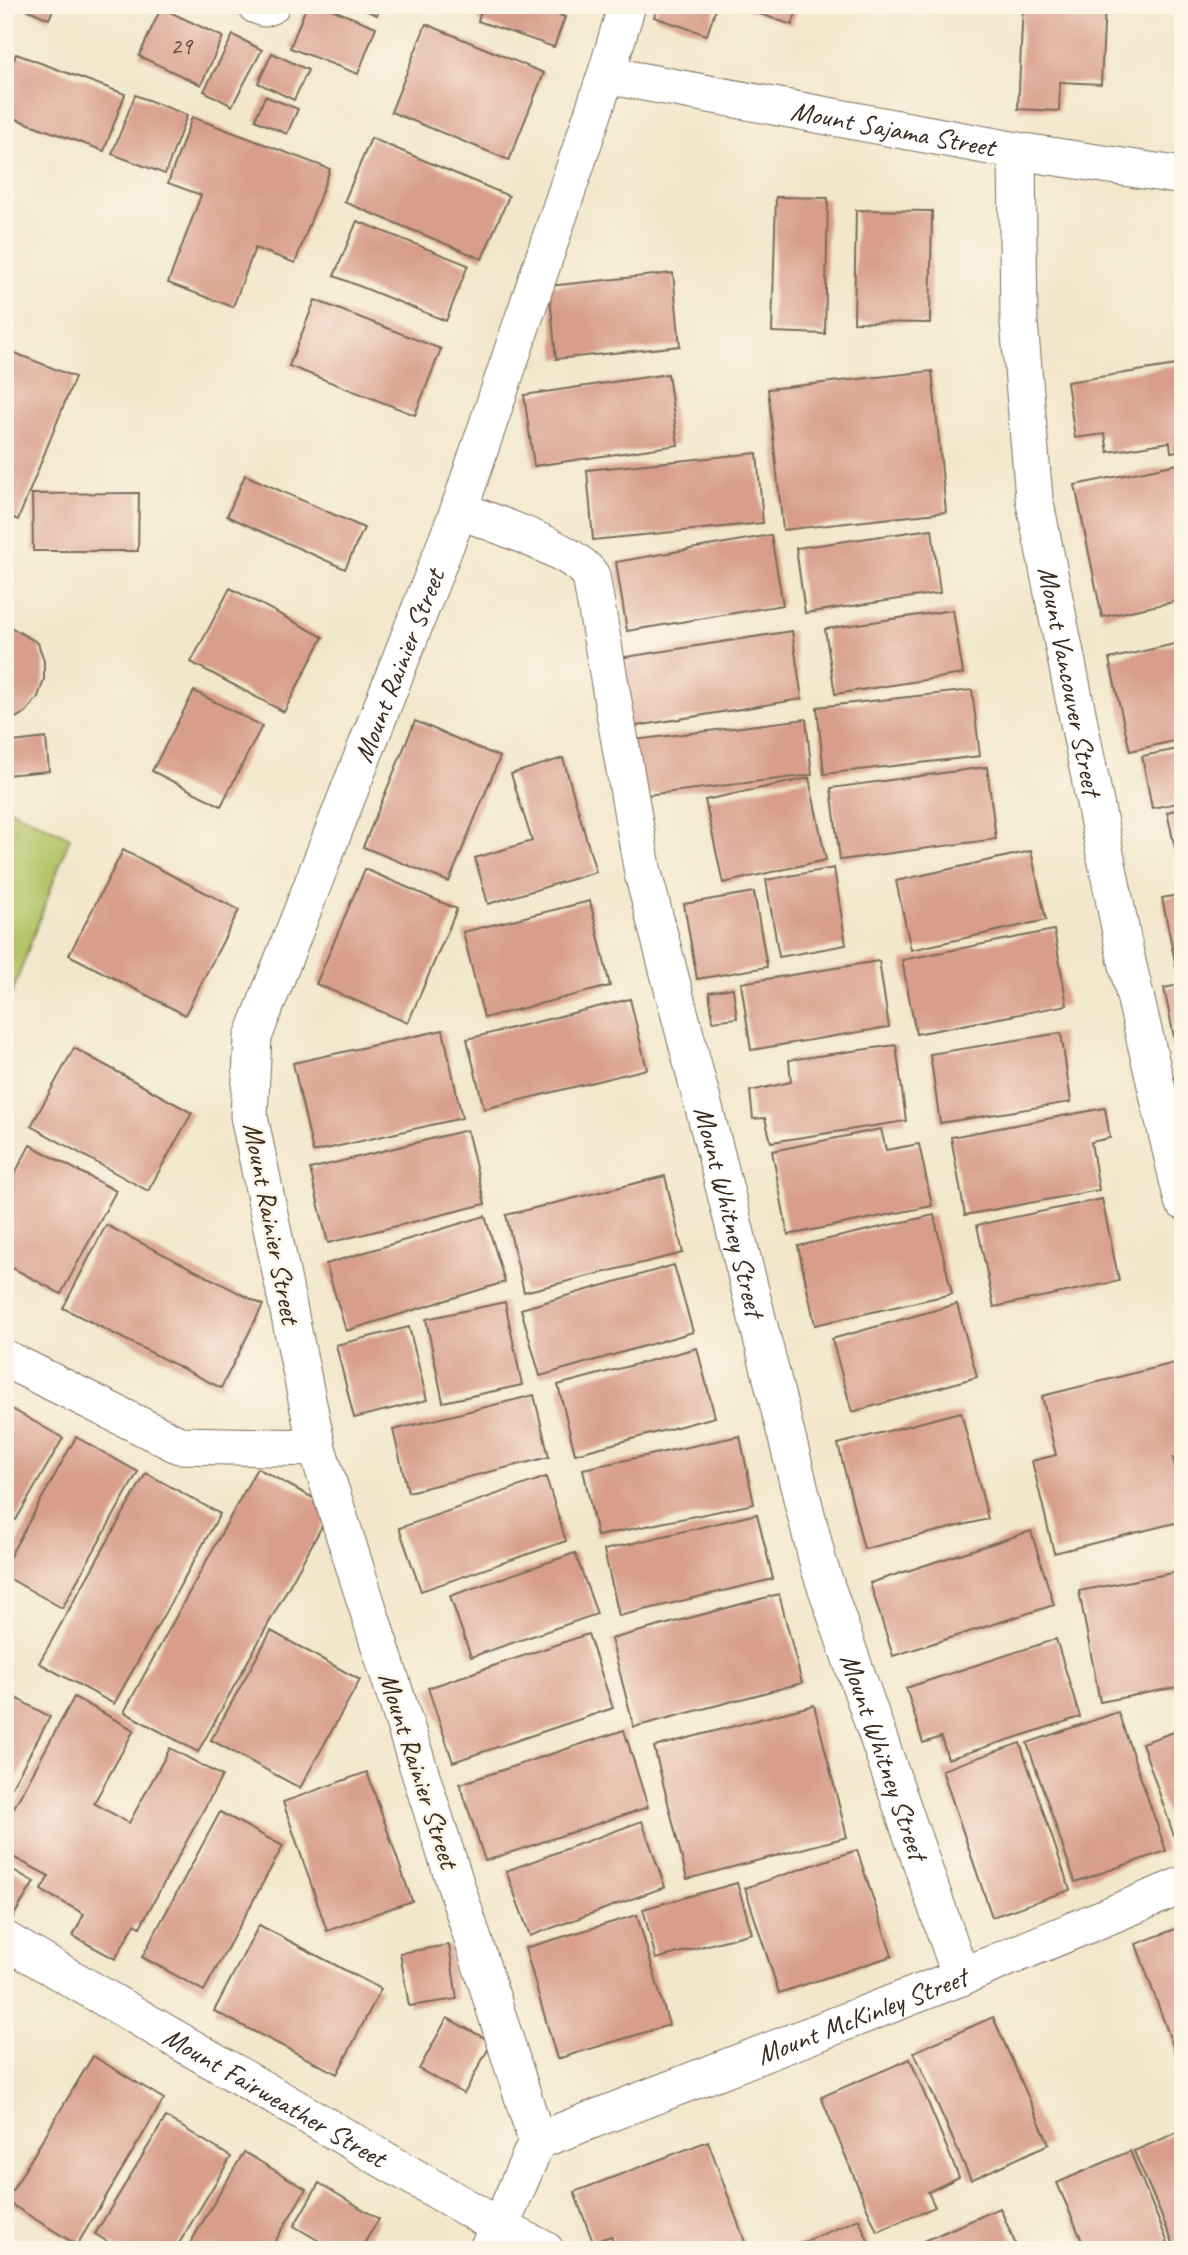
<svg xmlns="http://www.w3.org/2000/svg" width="1188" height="2255" font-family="Caveat,sans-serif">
<rect width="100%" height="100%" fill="#fcf5e5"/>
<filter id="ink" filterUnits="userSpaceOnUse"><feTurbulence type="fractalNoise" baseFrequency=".0143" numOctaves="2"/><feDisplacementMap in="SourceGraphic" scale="14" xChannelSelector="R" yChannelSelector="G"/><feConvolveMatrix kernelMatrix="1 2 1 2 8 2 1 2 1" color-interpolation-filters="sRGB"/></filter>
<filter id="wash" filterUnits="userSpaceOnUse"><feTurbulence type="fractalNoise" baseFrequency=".00686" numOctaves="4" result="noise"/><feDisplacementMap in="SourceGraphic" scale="28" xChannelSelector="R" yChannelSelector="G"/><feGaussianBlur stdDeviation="1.57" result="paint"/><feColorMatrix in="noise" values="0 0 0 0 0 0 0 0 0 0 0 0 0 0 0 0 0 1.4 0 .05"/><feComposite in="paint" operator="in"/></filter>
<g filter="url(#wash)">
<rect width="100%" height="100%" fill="#f2e7cc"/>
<path fill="#b2c468" stroke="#767743" stroke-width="2" d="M 5,807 L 70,837 L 5,1012 Z"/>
<g id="blocks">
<g fill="#d89d8b">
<path d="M 17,5 L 55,5 L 49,19 Z"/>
<path d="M 307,5 L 321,5 L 376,27 L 358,74 L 290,48 Z"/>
<path d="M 353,5 L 381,5 L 377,15 Z"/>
<path d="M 483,5 L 530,5 L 565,17 L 554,47 L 478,21 Z"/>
<path d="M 658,5 L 717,5 L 707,35 L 654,17 Z"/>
<path d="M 734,5 L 799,5 L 792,25 Z"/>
<path d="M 1023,5 L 1105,5 L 1101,84 L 1060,82 L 1059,111 L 1018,109 Z"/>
<path d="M 161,8 L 223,37 L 201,85 L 139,56 Z"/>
<path d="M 426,24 L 544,73 L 509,160 L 391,112 Z"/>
<path d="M 233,35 L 262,50 L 232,106 L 204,91 Z"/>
<path d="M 272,53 L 308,70 L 294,100 L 258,83 Z"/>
<path d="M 16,54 L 125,94 L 104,151 L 5,115 L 5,81 Z"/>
<path d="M 1181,78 L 1183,78 L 1183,124 L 1179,123 Z"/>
<path d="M 135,95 L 187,115 L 165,174 L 112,154 Z"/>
<path d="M 265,96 L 298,109 L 287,134 L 255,120 Z"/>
<path d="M 192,117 L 330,169 L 295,263 L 255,248 L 233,307 L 168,283 L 201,195 L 168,183 Z"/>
<path d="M 371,138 L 509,196 L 482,259 L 344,202 Z"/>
<path d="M 776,197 L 828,198 L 825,334 L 772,332 Z"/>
<path d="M 856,210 L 932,211 L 930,323 L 854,322 Z"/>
<path d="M 357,221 L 468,265 L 446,321 L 334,276 Z"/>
<path d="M 673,273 L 680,346 L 556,359 L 549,286 Z"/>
<path d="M 315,300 L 441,349 L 415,415 L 289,366 Z"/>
<path d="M 5,349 L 75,377 L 18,520 L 5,514 Z"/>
<path d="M 1183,364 L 1183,450 L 1171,452 L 1170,442 L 1108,452 L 1105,434 L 1075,438 L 1067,382 Z"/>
<path d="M 932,371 L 946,512 L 783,530 L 768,389 Z"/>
<path d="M 668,374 L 678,445 L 534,466 L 524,395 Z"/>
<path d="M 757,453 L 763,523 L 593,540 L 587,470 Z"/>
<path d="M 1183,463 L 1183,600 L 1102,617 L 1075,485 Z"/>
<path d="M 245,475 L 364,528 L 345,569 L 227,516 Z"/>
<path d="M 139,493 L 138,551 L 33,551 L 32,494 Z"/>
<path d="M 932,529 L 940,593 L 805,613 L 796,548 Z"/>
<path d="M 771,535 L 783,605 L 627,631 L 616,562 Z"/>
<path d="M 230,588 L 323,637 L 284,712 L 191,662 Z"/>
<path d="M 953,610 L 963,674 L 835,694 L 825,629 Z"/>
<path d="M 5,624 L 38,643 L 44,661 L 44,679 L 38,697 L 26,712 L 5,724 Z"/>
<path d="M 792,631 L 802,699 L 624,728 L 613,659 Z"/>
<path d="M 1183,642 L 1183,739 L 1130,751 L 1109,659 Z"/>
<path d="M 972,690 L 980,756 L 824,774 L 817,707 Z"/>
<path d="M 194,691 L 262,726 L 221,806 L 152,771 Z"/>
<path d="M 806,719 L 812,775 L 631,797 L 625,741 Z"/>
<path d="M 415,721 L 500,757 L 449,882 L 363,847 Z"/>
<path d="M 46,738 L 49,771 L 5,775 L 5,743 Z"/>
<path d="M 1183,748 L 1183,802 L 1152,808 L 1142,756 Z"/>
<path d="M 563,758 L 596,872 L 488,904 L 475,858 L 532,841 L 511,774 Z"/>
<path d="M 987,767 L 996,839 L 840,860 L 831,788 Z"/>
<path d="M 809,778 L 826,860 L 723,883 L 705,800 Z"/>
<path d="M 1183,808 L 1183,880 L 1182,880 L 1167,812 Z"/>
<path d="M 123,850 L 239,910 L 185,1015 L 69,955 Z"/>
<path d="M 1031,851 L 1046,920 L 911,950 L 896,881 Z"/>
<path d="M 834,868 L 846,945 L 779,957 L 766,880 Z"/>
<path d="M 365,869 L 457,909 L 408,1023 L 316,984 Z"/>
<path d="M 754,892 L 767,967 L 697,979 L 684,904 Z"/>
<path d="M 1183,894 L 1183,975 L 1178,976 L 1162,898 Z"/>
<path d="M 590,901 L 610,986 L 484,1018 L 463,932 Z"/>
<path d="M 1054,930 L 1067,1005 L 916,1034 L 902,960 Z"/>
<path d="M 879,961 L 889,1027 L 751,1050 L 741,983 Z"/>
<path d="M 1183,984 L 1183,1067 L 1180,1067 L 1164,988 Z"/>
<path d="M 733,988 L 737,1018 L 713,1021 L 709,992 Z"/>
<path d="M 630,999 L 647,1069 L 484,1109 L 467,1039 Z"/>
<path d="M 443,1030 L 462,1118 L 313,1152 L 293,1063 Z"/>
<path d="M 1061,1033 L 1071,1102 L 940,1123 L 930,1054 Z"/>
<path d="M 896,1045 L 906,1121 L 771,1142 L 765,1118 L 753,1119 L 750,1091 L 791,1082 L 789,1060 Z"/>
<path d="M 74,1048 L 192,1113 L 148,1191 L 31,1126 Z"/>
<path d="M 1183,1076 L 1183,1122 L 1168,1079 Z"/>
<path d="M 1105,1108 L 1110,1138 L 1091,1142 L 1099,1190 L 965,1215 L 951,1137 Z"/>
<path d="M 881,1129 L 886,1150 L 919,1144 L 932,1206 L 788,1235 L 772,1151 Z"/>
<path d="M 467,1130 L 485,1204 L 328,1243 L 310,1169 Z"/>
<path d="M 30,1145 L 116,1191 L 61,1294 L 5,1264 L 5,1192 Z"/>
<path d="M 665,1176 L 683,1253 L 524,1292 L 506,1215 Z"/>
<path d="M 1102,1199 L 1119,1281 L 994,1307 L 977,1225 Z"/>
<path d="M 934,1215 L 952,1294 L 815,1325 L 798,1246 Z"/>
<path d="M 485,1216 L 505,1282 L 346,1331 L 326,1264 Z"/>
<path d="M 106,1225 L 263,1305 L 221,1388 L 63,1308 Z"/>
<path d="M 674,1265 L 693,1332 L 540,1376 L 521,1309 Z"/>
<path d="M 505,1302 L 522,1385 L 443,1402 L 426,1319 Z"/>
<path d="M 957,1304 L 977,1377 L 852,1412 L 832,1339 Z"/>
<path d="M 409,1327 L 427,1400 L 354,1418 L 336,1345 Z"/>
<path d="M 697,1348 L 715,1417 L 575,1454 L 558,1385 Z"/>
<path d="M 1175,1363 L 1183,1394 L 1183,1456 L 1173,1458 L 1183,1497 L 1183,1521 L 1054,1553 L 1032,1461 L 1056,1455 L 1042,1396 Z"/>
<path d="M 534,1395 L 549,1457 L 408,1492 L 393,1430 Z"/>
<path d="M 5,1405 L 63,1438 L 16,1520 L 5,1514 Z"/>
<path d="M 961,1412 L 988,1519 L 864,1549 L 838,1444 Z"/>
<path d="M 740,1436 L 754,1504 L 597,1536 L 583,1469 Z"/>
<path d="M 76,1437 L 138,1472 L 62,1608 L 5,1576 L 5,1565 Z"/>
<path d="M 257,1468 L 332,1508 L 198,1752 L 124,1712 Z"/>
<path d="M 146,1473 L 220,1514 L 114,1704 L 39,1663 Z"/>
<path d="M 546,1477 L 566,1541 L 421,1591 L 399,1528 Z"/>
<path d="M 757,1514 L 773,1579 L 619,1616 L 604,1550 Z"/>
<path d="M 1031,1531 L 1054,1605 L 893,1656 L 870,1583 Z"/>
<path d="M 575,1553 L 597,1614 L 471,1657 L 450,1596 Z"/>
<path d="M 1183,1571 L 1183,1686 L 1100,1702 L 1079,1591 Z"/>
<path d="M 779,1594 L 802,1683 L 634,1727 L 611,1639 Z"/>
<path d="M 271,1631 L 360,1680 L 300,1788 L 211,1740 Z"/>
<path d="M 588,1634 L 613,1708 L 453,1762 L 428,1688 Z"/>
<path d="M 1056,1639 L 1080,1717 L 948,1759 L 941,1737 L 923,1743 L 906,1688 Z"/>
<path d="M 5,1692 L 50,1717 L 10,1790 L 5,1787 Z"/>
<path d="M 74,1697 L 134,1730 L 94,1803 L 129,1823 L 170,1748 L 222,1776 L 140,1927 L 135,1924 L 115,1959 L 73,1936 L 84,1914 L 41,1890 L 49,1876 L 5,1853 L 5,1824 Z"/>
<path d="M 814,1705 L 847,1837 L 687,1879 L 654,1747 Z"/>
<path d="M 1118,1712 L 1166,1851 L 1075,1882 L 1027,1743 Z"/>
<path d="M 1183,1729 L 1183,1833 L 1174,1836 L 1142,1743 Z"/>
<path d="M 624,1730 L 648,1807 L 485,1861 L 460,1784 Z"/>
<path d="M 1020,1743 L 1070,1890 L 992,1917 L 942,1770 Z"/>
<path d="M 367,1772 L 412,1901 L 327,1931 L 283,1802 Z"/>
<path d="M 220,1812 L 283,1846 L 204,1991 L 142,1957 Z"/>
<path d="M 642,1821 L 665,1887 L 530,1936 L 506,1871 Z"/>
<path d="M 857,1850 L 892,1956 L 779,1993 L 745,1888 Z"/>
<path d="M 5,1865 L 34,1882 L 10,1922 L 5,1920 Z"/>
<path d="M 737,1883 L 752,1933 L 656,1959 L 643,1909 Z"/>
<path d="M 637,1915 L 669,2025 L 557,2059 L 525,1948 Z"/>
<path d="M 259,1925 L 381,1989 L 337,2074 L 214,2011 Z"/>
<path d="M 1183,1926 L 1183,2071 L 1182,2071 L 1136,1944 Z"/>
<path d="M 449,1945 L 457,1999 L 409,2006 L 400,1953 Z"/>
<path d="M 993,2017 L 1049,2144 L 971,2180 L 914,2052 Z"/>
<path d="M 447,2018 L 492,2042 L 464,2094 L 419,2069 Z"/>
<path d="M 93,2056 L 164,2099 L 77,2245 L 6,2201 Z"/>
<path d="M 910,2059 L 959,2177 L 928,2192 L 935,2207 L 877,2232 L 821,2097 Z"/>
<path d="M 166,2117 L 231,2157 L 175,2250 L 121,2250 L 95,2234 Z"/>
<path d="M 1183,2130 L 1183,2250 L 1176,2250 L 1134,2151 Z"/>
<path d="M 708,2141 L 748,2250 L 616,2250 L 611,2236 L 593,2242 L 574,2192 Z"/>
<path d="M 1130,2151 L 1171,2250 L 1086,2250 L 1057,2183 Z"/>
<path d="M 244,2152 L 306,2189 L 270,2250 L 186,2250 Z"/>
<path d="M 319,2183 L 379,2219 L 360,2250 L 334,2250 L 294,2226 Z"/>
<path d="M 1000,2208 L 1018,2250 L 903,2250 Z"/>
<path d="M 859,2219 L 872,2250 L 785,2250 Z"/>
</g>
</g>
</g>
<g filter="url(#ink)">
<use href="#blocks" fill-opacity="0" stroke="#7b6c5b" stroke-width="2"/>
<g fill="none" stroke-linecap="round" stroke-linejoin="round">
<defs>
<g id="street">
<path d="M 256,5 L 264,8 L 271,5"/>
<path id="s1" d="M 606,75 L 1017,151 L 1183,176"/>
<path id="s2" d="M 1017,151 L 1019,322 L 1034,498 L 1125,953 L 1183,1201"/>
<path id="s3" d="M 459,510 C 490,522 575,550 591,576 L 643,873 L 719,1166 L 819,1566 L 961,1977"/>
<path d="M 6,1359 L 179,1445 L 317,1448"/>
<path id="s4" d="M 5,1940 L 500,2227 L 545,2250"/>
<path id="s5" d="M 537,2141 L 961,1977 L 1183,1885"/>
<path id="s6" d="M 487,2250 L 500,2227 L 537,2141 L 317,1448 L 249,1116 L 253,1037 L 459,510 L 606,75 L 627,5"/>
</g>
</defs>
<use href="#street" stroke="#7b6c5b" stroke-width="39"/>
<use href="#street" stroke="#fff" stroke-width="37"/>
</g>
</g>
<g text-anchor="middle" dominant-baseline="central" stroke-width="5" stroke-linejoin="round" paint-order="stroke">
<g font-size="24" fill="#624739">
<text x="181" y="46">29</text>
</g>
<g font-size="28" fill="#3b2a1e" stroke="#fcf5e5">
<text stroke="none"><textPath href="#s1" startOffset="292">Mount Sajama Street</textPath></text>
<text stroke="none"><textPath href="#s6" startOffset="1664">Mount Rainier Street</textPath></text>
<text stroke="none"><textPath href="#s2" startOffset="534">Mount Vancouver Street</textPath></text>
<text stroke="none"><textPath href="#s3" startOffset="800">Mount Whitney Street</textPath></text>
<text transform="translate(272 1223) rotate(79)">Mount Rainier Street</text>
<text stroke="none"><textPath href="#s3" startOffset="1367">Mount Whitney Street</textPath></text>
<text transform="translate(419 1770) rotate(72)">Mount Rainier Street</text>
<text stroke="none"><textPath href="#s5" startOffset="348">Mount McKinley Street</textPath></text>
<text stroke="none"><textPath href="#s4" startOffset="312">Mount Fairweather Street</textPath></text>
</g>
</g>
<rect width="1188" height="2255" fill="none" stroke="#fcf5e5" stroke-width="28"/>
</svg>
